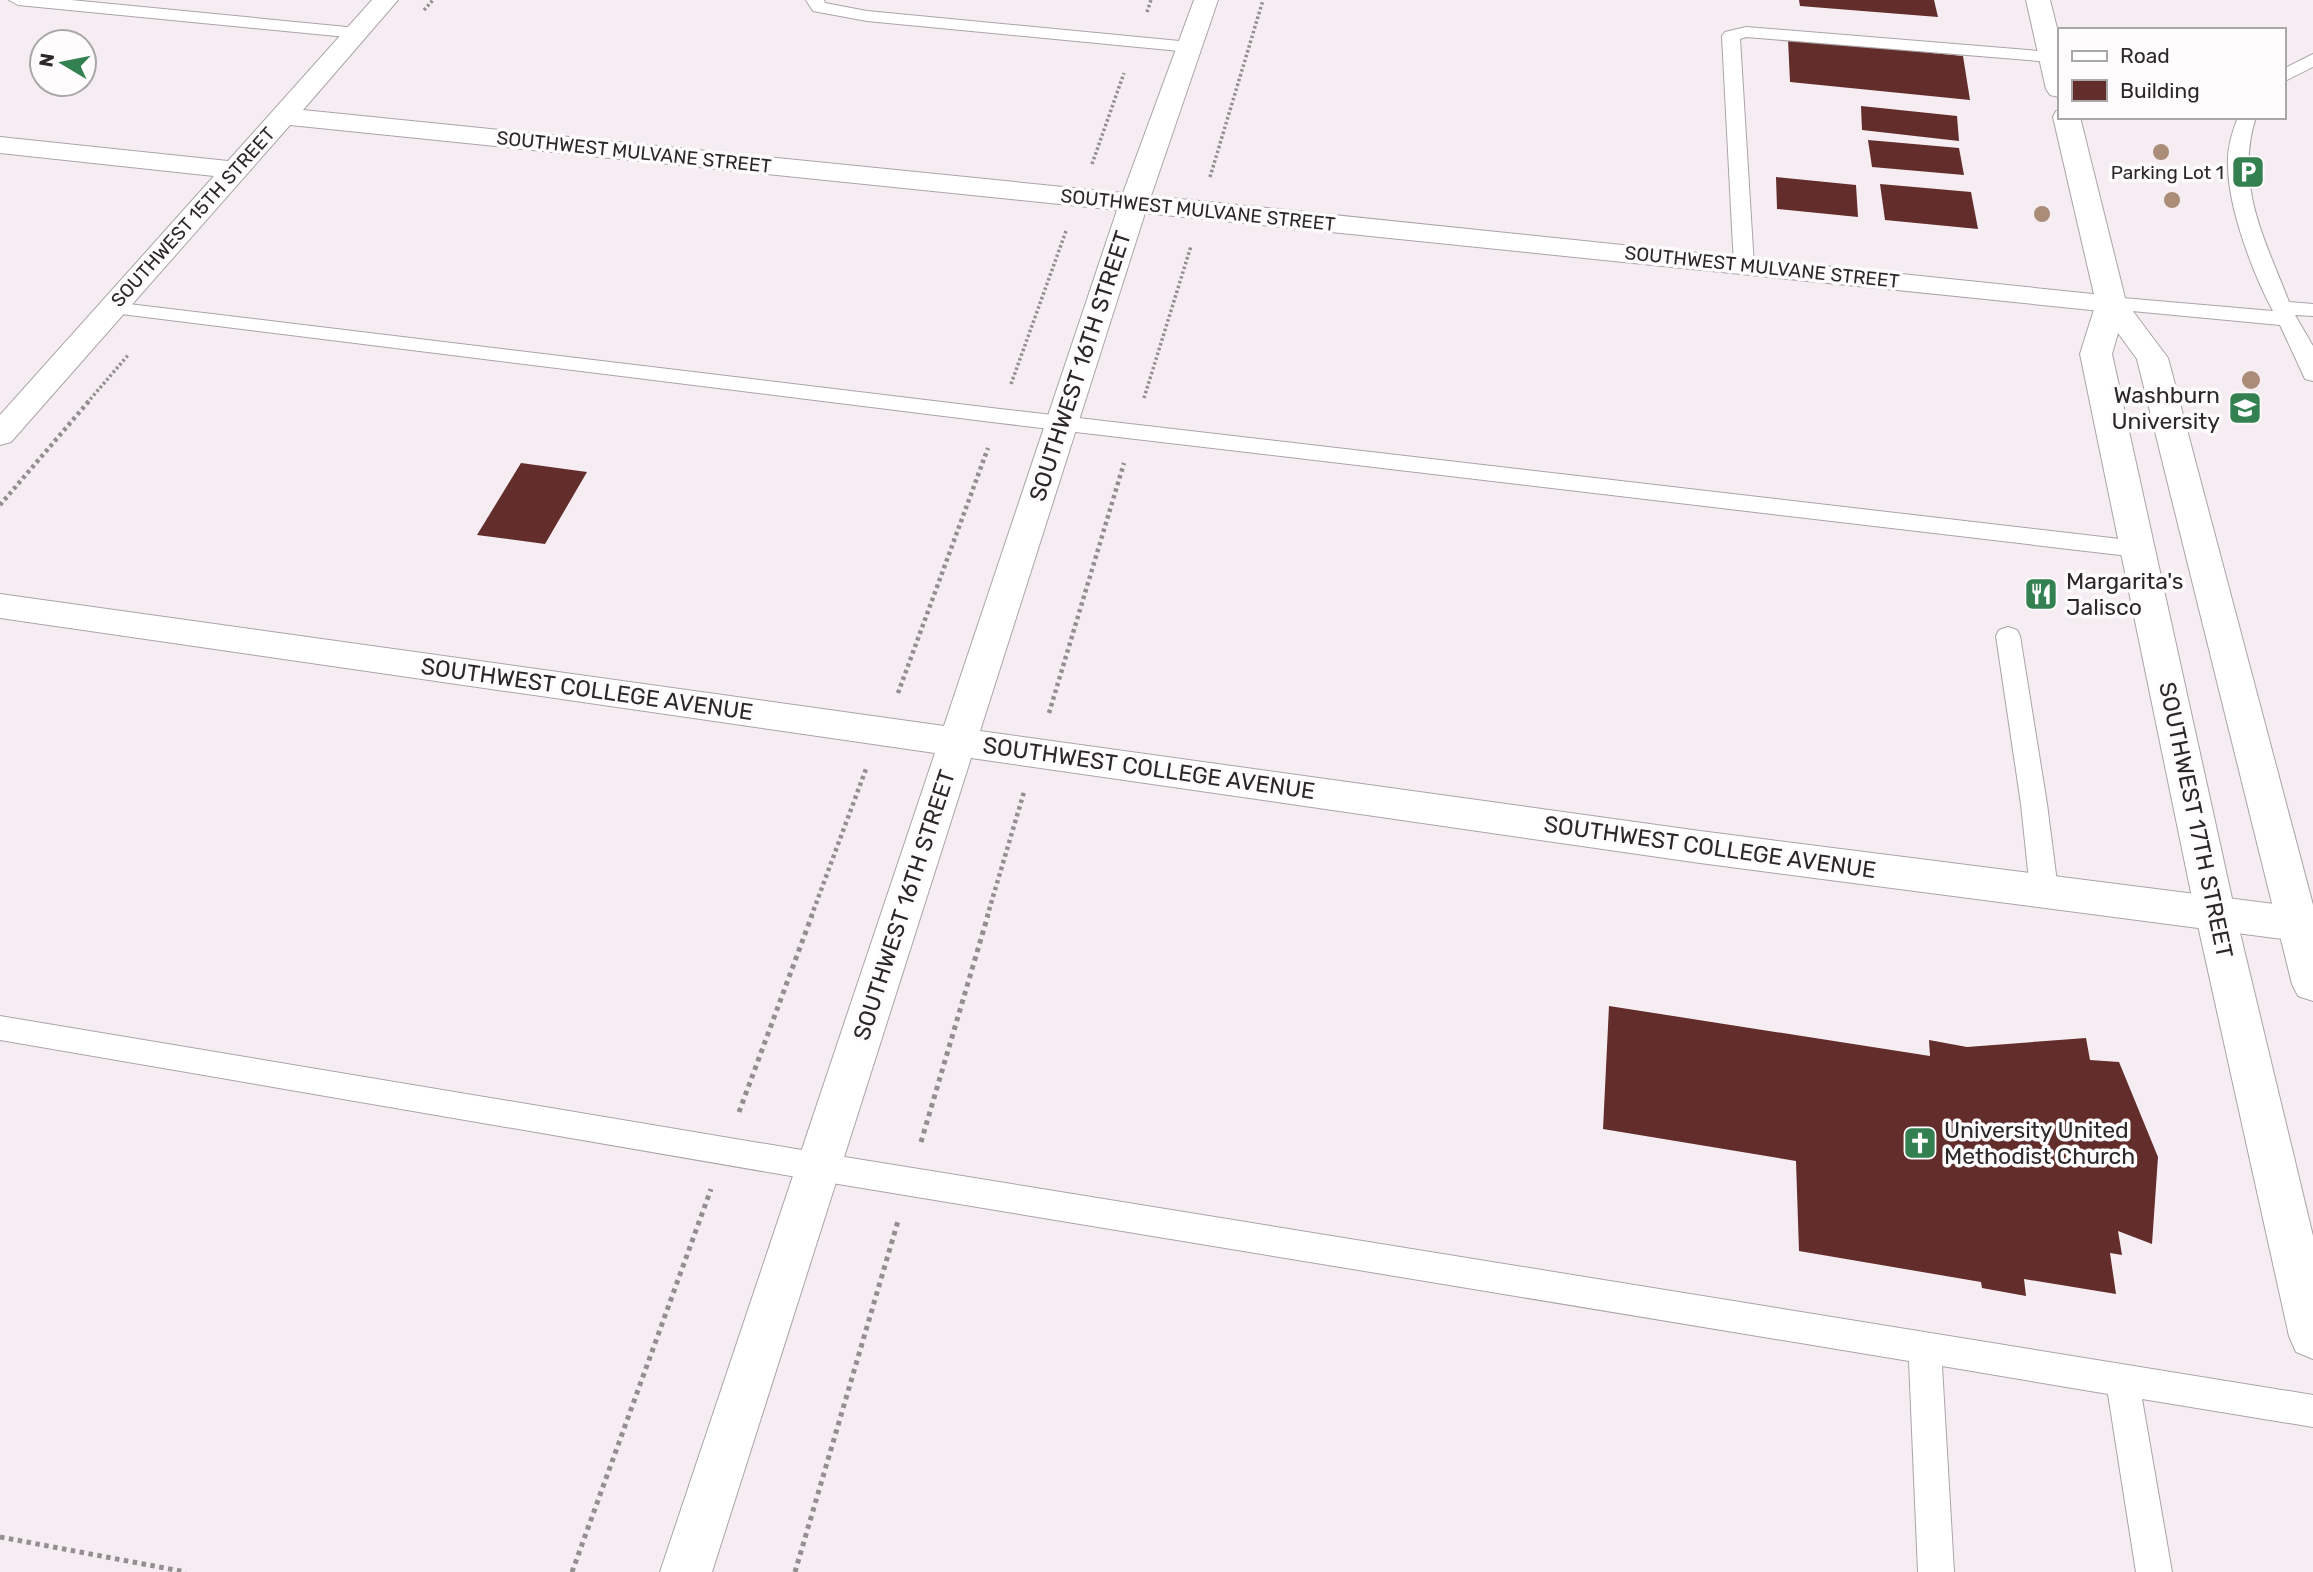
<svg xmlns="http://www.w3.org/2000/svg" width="2313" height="1572" font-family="Rubik,sans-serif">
<rect width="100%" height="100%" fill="#f5edf1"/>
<g fill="#632d2c">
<path d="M 1799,0 L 1934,0 L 1938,17 L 1800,6 Z"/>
<path d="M 1788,39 L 1963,56 L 1970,100 L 1790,82 Z"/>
<path d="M 1861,106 L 1957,116 L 1959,141 L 1862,130 Z"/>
<path d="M 1868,140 L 1959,148 L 1964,175 L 1872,167 Z"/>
<path d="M 1776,177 L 1856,185 L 1858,217 L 1777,209 Z"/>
<path d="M 1880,184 L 1971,192 L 1978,229 L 1885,220 Z"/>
<path d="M 521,463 L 587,472 L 545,544 L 477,535 Z"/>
<path d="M 1609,1006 L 1930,1056 L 1929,1040 L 1967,1047 L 2086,1038 L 2090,1060 L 2119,1062 L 2158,1157 L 2152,1244 L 2118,1231 L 2122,1255 L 2110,1253 L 2116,1294 L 2024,1279 L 2026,1296 L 1982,1288 L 1981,1282 L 1799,1251 L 1796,1161 L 1603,1129 Z"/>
</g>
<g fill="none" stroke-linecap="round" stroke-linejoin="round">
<defs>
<g id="service">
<path d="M 9,0 L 71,0 L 357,28 L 366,33 L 357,38 L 18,5 Z"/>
<path d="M 806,0 L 824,0 L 825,3 L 867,11 L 1190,42 L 1199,47 L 1190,52 L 867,21 L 813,11 Z"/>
<path d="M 1746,27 L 2051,52 L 2057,53 L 2059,58 L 2051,62 L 1746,37 L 1740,39 L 1754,266 L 1751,270 L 1737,270 L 1734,266 L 1722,36 L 1725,32 Z"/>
<path d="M 2313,54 L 2313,67 L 2283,82 L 2283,69 Z"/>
<path d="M 2238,117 L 2256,117 C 2234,185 2265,239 2289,302 L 2313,304 L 2313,316 L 2295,315 L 2313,346 L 2313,381 L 2305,379 L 2280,325 L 2111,309 L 2104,307 L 2101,303 L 2104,299 L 2111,297 L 2273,311 C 2253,274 2228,208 2228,165 C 2227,148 2232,133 2238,117 Z"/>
<path d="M 112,302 L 1000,409 L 2137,541 L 2145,543 L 2149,549 L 2145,555 L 2137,557 L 1000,423 L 105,312 L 102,308 L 105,304 Z"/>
<path d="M 2008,627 L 2017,630 L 2020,636 L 2047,804 L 2058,890 L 2054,898 L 2044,901 L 2034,898 L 2030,890 L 2021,804 L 1996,636 L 1999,630 Z"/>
<path d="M 0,1016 L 820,1153 L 2313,1395 L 2313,1427 L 2142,1399 L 2172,1572 L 2136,1572 L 2108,1394 L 1942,1366 L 1954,1572 L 1918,1572 L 1909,1361 L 820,1181 L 0,1040 Z"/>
</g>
<path id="minor" d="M 372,0 L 398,0 L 303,110 L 1123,193 L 1194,0 L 1218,0 L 1151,196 L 2122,297 L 2126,303 L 2122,309 L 2111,312 L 1145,213 L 980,731 L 1700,831 L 2298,907 L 2312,912 L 2313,935 L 2298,941 L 1700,863 L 971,758 L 712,1572 L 660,1572 L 935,753 L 0,618 L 0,594 L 944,726 L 1117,210 L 290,125 L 11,442 L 0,445 L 0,415 L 214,176 L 0,153 L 0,137 L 228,161 Z"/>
<g id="secondary">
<path d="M 2026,0 L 2050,0 L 2059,36 L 2059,97 L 2050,95 L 2046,89 Z"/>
<path d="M 2056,111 L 2059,111 L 2059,117 L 2080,117 L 2126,302 L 2168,358 L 2313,905 L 2313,1001 L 2298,996 L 2292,984 L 2137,359 L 2118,333 L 2112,354 L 2235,912 L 2313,1236 L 2313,1359 L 2296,1352 L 2289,1336 L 2195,912 L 2080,354 L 2096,303 L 2053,117 Z"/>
</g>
</defs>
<use href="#service" stroke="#aba4a7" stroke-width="2"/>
<use href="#minor" stroke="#aba4a7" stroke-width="2"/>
<use href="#secondary" stroke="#aba4a7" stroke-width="2"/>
<g stroke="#948e91" stroke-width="3.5" stroke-dasharray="2.5 2.5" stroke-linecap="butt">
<path d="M 424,10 L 433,0"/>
<path d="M 1147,12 L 1151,0"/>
<path d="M 1092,164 L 1124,73"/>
<path d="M 1210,177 L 1263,0"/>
<path d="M 1011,384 L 1066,231"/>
<path d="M 1144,398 L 1191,246"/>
<path d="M 87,403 L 129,354"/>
</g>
<g stroke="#948e91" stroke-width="4.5" stroke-dasharray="3.5 3.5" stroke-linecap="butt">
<path d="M 0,505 L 89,401"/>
<path d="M 898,693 L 988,448"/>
<path d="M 1049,713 L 1124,463"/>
<path d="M 811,917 L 866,769"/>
<path d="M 987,917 L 1024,792"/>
</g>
<g stroke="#948e91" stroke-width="5" stroke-dasharray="4.5 4.5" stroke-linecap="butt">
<path d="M 739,1112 L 812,915"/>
<path d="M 921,1142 L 988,915"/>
<path d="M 0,1537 L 186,1572"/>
<path d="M 572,1572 L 711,1189"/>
<path d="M 795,1572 L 898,1221"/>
</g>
<use href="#service" fill="#fff" fill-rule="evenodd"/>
<use href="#minor" fill="#fff" fill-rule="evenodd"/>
<use href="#secondary" fill="#fff" fill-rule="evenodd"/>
</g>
<g fill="#ab8c78">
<circle cx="2161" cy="152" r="8"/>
<circle cx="2172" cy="200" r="8"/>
<circle cx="2042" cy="214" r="8"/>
<circle cx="2251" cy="380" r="9"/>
</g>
<defs>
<symbol id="parking-square" viewBox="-11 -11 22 22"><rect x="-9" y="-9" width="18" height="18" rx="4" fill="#338150" stroke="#fffcfd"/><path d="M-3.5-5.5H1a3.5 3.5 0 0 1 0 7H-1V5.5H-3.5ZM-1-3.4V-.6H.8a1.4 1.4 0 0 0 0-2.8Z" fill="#fff"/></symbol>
<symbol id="university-square" viewBox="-11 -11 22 22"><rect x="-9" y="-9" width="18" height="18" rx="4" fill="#338150" stroke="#fffcfd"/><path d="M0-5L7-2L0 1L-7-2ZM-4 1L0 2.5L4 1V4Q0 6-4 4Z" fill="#fff"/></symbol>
<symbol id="restaurant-square" viewBox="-11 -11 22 22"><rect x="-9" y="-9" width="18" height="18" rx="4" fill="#338150" stroke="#fffcfd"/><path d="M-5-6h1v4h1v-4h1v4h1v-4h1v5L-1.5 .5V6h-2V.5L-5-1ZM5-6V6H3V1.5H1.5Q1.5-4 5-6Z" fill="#fff"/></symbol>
<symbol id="church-square" viewBox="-11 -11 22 22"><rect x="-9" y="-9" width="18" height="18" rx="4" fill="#338150" stroke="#fffcfd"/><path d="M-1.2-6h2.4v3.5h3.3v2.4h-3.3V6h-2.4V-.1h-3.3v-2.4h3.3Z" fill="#fff"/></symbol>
</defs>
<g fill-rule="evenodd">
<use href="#parking-square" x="2229" y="153" width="38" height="38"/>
<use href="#university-square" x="2226" y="389" width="38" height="38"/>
<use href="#restaurant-square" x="2022" y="575" width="38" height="38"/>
<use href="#church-square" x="1901" y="1124" width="38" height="38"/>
</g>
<g text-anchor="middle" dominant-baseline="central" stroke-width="7" stroke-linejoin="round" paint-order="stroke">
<g font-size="19" fill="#2b282a" stroke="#fffcfd">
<text transform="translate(634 152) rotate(6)">SOUTHWEST MULVANE STREET</text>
<text transform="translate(1198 210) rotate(6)">SOUTHWEST MULVANE STREET</text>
<text transform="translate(193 217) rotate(-48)">SOUTHWEST 15TH STREET</text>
<text transform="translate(1762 267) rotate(6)">SOUTHWEST MULVANE STREET</text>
</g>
<g font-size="19" fill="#2b282a" stroke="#fffcfd" text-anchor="end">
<text x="2224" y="172">Parking Lot 1</text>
</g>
<g font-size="23" fill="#2b282a" stroke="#fffcfd">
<text transform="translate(1080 366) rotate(-72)">SOUTHWEST 16TH STREET</text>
<text transform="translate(587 689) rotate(8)">SOUTHWEST COLLEGE AVENUE</text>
<text transform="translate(1149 768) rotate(8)">SOUTHWEST COLLEGE AVENUE</text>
<text transform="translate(2196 820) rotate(78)">SOUTHWEST 17TH STREET</text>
<text transform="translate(1710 847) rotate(8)">SOUTHWEST COLLEGE AVENUE</text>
<text transform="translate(904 905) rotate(-72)">SOUTHWEST 16TH STREET</text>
</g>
<g font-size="23" fill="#2b282a" stroke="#fffcfd" text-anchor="start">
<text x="2220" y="395" text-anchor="end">Washburn<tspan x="2220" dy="26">University</tspan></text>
<text x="2066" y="581">Margarita's<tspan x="2066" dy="26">Jalisco</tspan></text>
<text x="1944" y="1130">University United<tspan x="1944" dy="26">Methodist Church</tspan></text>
</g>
</g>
<rect x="2058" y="28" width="228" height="91" fill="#fffcfd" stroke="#aaa7a9" stroke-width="2"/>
<rect x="2072" y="51" width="35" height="10" fill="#ffffff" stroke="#aaa7a9" stroke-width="2"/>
<text x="2120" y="63" font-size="21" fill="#2b282a">Road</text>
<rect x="2072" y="80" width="35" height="21" fill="#632d2c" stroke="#aaa7a9" stroke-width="2"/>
<text x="2120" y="98" font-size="21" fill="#2b282a">Building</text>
<g transform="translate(63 63) rotate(280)"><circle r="33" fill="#fffcfd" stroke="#aaa7a9" stroke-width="2"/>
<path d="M0-5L12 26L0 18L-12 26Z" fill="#338150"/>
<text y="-10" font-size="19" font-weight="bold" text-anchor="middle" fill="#2b282a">N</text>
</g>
</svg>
